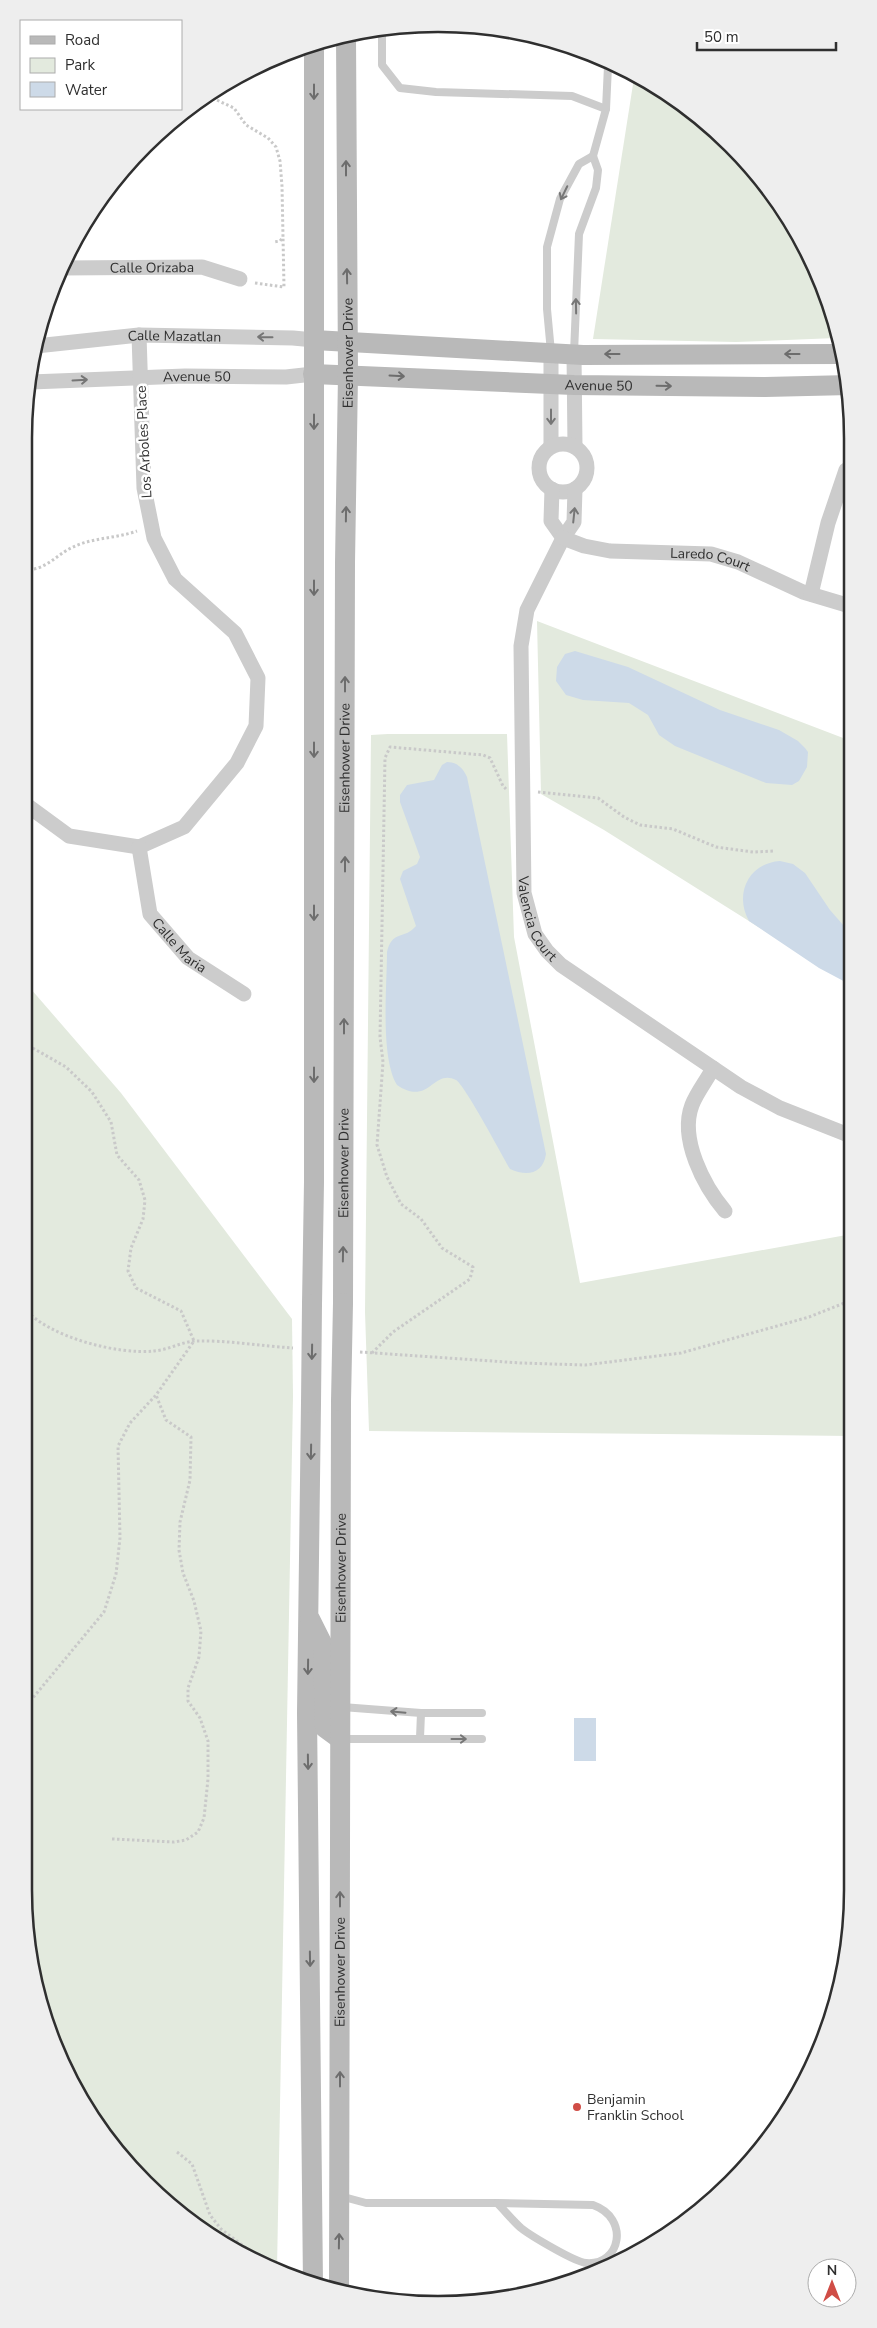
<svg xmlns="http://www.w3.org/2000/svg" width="877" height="2328" font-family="'Nunito Sans',sans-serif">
<rect width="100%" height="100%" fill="#fff"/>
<g fill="#e3eade">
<path d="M 634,78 L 669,93 L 751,165 L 811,255 L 836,338 L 736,342 L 593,339 Z"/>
<path d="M 537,621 L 851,741 L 851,978 L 816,963 L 604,830 L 541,794 Z"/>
<path d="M 388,734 L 507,734 L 514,937 L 580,1283 L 852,1234 L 852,1436 L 369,1431 L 365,1312 L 371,735 Z"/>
<path d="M 24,981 L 121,1093 L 292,1319 L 293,1396 L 277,2269 L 231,2249 L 126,2163 L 79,2097 L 46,2023 L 24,1889 Z"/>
</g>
<g fill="#cddae8">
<path d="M 575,651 L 628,667 L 720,710 L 779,730 L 798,741 L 805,748 L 808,752 L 807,767 L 799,781 L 792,785 L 766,783 L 675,746 L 659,735 L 648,715 L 629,703 L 583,700 L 566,695 L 556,681 L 557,667 L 565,654 Z"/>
<path d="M 447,762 C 457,762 463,768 467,777 L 546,1154 C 543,1174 527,1177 510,1169 C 502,1155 464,1084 456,1080 C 433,1068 429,1107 397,1085 C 380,1057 387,986 387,952 C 392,930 404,940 416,926 L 400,879 L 403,871 L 417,864 L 420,857 L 400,802 L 400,795 L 407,785 L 434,780 L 442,765 Z"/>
<path d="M 780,861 L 793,864 L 805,873 L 830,910 L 851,934 L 851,985 L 819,968 L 749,921 C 734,895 748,863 780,861 Z"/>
<rect x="574" y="1718" width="22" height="43"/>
</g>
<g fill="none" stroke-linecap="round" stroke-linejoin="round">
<g stroke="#c9c9c9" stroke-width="3" stroke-dasharray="2.5 2.5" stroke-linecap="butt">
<path d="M 208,96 L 234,108 L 246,125 L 268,138 L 276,147 L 280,161 L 282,186 L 283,237 L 280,241 L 274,242"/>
<path d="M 255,283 L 284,287 L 283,237"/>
<path d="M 24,568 C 40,574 56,556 69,549 C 91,537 115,539 137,531"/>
<path d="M 538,792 L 598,798 L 624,817 L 640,825 L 673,829 L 716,847 L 753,852 L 773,851"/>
<path d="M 24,1043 L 66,1067 L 92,1092 L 111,1122 L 117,1155 L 139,1180 L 145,1200 L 143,1219 L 131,1248 L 128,1271 L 136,1288 L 181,1311 L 194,1341 L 156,1395 L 130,1423 L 118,1446 L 120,1538 L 116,1574 L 104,1612 L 27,1705 L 24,1712"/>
<path d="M 24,1308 C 48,1337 118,1355 154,1351 C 168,1350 181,1342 195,1341 C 225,1340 263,1346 293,1348"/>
<path d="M 360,1352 L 521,1363 L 585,1365 L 681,1353 L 809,1317 L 852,1300"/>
<path d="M 372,1353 L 393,1332 L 470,1279 L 473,1267 L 442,1248 L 421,1219 L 401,1204 L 387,1177 L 377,1145 L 383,1062 L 380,1037 L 385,758 L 390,747 L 483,755 L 490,758 L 503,786 L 506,789"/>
<path d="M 112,1839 L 174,1842 L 186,1840 L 198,1832 L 204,1818 L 208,1779 L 208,1741 L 200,1718 L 188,1701 L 188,1688 L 199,1657 L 201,1631 L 194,1601 L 183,1573 L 179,1550 L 180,1522 L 190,1480 L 191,1437 L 166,1420 L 156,1395"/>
<path d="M 177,2152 L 192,2164 L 210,2215 L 221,2229 L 246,2248 L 251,2258"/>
</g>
<g stroke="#ccc" stroke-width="8">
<path d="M 382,28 L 382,65 L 400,88 L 436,92 L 572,96 L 606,109"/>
<path d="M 551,352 L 547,309 L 547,247 L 560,199 L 579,164 L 593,156"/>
<path d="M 574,353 L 579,234 L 596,188 L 598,170 L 593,156 L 606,109 L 608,66"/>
<path d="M 342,1707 L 421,1713 L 482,1713"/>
<path d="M 420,1738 L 421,1713"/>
<path d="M 340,1739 L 482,1739"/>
<path d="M 340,2196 L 366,2203 L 497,2203"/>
<path d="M 497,2203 L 593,2205 C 630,2218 621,2266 586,2263 C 575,2262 531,2236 521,2228 C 513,2221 505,2211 497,2203 Z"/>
</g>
<g stroke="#ccc" stroke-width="15">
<path id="s1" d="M 62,268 L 202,267 L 240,279"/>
<path id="s2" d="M 36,346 L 139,335 L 293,338 L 314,340"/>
<path d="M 551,353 L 551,446"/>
<path d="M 574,354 L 575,447"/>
<path id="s3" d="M 31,382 L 185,376 L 286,377 L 313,374"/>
<circle cx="563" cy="468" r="24"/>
<path d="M 552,489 L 551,521 L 563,538"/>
<path id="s4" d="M 575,489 L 574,522 L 563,538 L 527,610 L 521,646 L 524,893 L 535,934 L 547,951 L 561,965 L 741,1087 L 780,1108 L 851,1136"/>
<path id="s5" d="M 563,538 L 584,546 L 610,551 L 711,554 L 738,562 L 803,592 L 850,606"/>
<path d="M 811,594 L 828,523 L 846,470"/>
<path d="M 24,803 L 69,836 L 139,847"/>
<path d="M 139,847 L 184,827 L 237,763 L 256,726 L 258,678 L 235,633 L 175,579 L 154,538 L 144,488 L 139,335"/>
<path id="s6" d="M 139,847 L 150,914 L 188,958 L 244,994"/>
<path d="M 713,1068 C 707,1080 697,1092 692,1105 C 679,1139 704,1186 725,1211"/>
</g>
<g stroke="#b9b9b9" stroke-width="20">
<path d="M 314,340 L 583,355 L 841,354"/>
<path id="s7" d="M 313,374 L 574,385 L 765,387 L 850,385"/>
<path id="s8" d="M 343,1303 L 345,563 L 348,375 L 346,36"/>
<path d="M 312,1304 L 314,1182 L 314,44"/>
<path d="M 311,1403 L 307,1713 L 313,2284"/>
<path d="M 310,1619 L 323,1645 L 325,1728 L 340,1739"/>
<path id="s9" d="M 339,2290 L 341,1401"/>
</g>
<g stroke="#b9b9b9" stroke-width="20">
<path d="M 341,1401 L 343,1303"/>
<path d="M 311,1403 L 312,1304"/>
</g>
</g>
<defs><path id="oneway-shaft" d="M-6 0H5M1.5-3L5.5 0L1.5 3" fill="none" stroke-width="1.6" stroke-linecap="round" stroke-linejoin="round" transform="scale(1.25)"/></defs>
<g stroke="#6d6d6d">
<use href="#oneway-shaft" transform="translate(314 92) rotate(90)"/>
<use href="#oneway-shaft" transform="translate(346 168) rotate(-90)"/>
<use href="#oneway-shaft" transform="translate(347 276) rotate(-91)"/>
<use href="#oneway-shaft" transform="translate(612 354) rotate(180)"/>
<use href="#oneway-shaft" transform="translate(792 354) rotate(180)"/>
<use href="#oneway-shaft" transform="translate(397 376) rotate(3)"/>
<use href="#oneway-shaft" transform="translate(664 386) rotate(1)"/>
<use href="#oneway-shaft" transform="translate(314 422) rotate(90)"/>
<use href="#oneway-shaft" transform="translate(346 514) rotate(-89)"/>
<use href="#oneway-shaft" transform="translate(314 588) rotate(90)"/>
<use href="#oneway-shaft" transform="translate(345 684) rotate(-90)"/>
<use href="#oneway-shaft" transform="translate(314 750) rotate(90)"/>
<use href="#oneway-shaft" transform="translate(345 864) rotate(-90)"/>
<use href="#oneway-shaft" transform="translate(314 913) rotate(90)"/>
<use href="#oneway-shaft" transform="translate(344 1026) rotate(-90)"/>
<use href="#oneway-shaft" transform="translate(314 1075) rotate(90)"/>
<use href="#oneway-shaft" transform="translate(343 1254) rotate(-89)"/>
<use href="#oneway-shaft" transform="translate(312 1352) rotate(91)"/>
<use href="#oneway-shaft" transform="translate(311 1452) rotate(91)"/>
<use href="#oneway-shaft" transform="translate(308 1667) rotate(91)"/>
<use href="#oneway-shaft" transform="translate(308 1762) rotate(89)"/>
<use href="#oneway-shaft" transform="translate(340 1899) rotate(-90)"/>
<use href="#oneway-shaft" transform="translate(310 1959) rotate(89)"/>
<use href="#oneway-shaft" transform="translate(340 2079) rotate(-90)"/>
<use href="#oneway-shaft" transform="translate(339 2241) rotate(-89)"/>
</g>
<g stroke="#767676">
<use href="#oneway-shaft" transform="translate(564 193) rotate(116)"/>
<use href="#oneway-shaft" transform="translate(576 306) rotate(-91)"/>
<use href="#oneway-shaft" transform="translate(265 337) rotate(-179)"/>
<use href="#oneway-shaft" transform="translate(80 380) rotate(-3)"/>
<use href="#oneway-shaft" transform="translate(551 417) rotate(90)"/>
<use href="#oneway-shaft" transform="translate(574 515) rotate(-84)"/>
<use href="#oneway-shaft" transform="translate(398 1712) rotate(-175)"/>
<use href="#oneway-shaft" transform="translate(459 1739)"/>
</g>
<circle fill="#d04d46" stroke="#fff" stroke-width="2" cx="577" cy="2107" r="5"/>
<g text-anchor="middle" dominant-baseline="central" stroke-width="5" stroke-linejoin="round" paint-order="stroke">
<g font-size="14" fill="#2f2f2f" stroke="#fff">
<text stroke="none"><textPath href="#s1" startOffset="90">Calle Orizaba</textPath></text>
<text stroke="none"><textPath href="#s2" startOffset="139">Calle Mazatlan</textPath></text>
<text stroke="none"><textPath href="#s8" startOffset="950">Eisenhower Drive</textPath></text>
<text stroke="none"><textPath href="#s3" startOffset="166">Avenue 50</textPath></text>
<text stroke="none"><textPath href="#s7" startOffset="286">Avenue 50</textPath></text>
<text transform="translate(144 442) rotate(-93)">Los Arboles Place</text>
<text stroke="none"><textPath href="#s5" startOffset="150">Laredo Court</textPath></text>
<text stroke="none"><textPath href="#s8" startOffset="545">Eisenhower Drive</textPath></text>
<text stroke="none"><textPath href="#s4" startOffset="445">Valencia Court</textPath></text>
<text stroke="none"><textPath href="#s6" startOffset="111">Calle Maria</textPath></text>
<text stroke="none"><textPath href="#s8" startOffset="140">Eisenhower Drive</textPath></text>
<text stroke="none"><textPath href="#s9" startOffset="722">Eisenhower Drive</textPath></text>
<text stroke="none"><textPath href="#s9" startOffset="318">Eisenhower Drive</textPath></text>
</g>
<g font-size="14" fill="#2f2f2f" stroke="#fff" text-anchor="start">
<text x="587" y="2099">Benjamin<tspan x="587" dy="16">Franklin School</tspan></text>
</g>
</g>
<path d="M0 0H877V2328H0ZM438 32H438A406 406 0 0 1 844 438V1890A406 406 0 0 1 438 2296H438A406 406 0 0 1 32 1890V438A406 406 0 0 1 438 32Z" fill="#eee" fill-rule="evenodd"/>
<path fill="none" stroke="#2f2f2f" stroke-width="2.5" d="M438 32H438A406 406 0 0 1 844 438V1890A406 406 0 0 1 438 2296H438A406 406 0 0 1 32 1890V438A406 406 0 0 1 438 32Z"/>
<rect x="20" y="20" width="162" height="90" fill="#ffffff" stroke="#acacac"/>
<rect x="30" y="36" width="25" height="8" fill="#b9b9b9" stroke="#acacac"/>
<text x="65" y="45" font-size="15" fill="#2f2f2f">Road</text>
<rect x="30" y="58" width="25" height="15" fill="#e3eade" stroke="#acacac"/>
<text x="65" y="70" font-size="15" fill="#2f2f2f">Park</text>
<rect x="30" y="82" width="25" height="15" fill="#cddae8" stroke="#acacac"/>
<text x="65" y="95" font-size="15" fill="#2f2f2f">Water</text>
<g transform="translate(832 2283)"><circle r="24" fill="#ffffff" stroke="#acacac"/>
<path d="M0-4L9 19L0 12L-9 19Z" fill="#d04d46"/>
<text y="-8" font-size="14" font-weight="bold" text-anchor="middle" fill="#2f2f2f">N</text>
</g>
<path d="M697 42v8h139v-8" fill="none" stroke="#2f2f2f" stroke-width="2.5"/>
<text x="704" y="42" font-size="15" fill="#2f2f2f" stroke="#ffffff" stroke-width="4" paint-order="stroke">50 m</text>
</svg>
